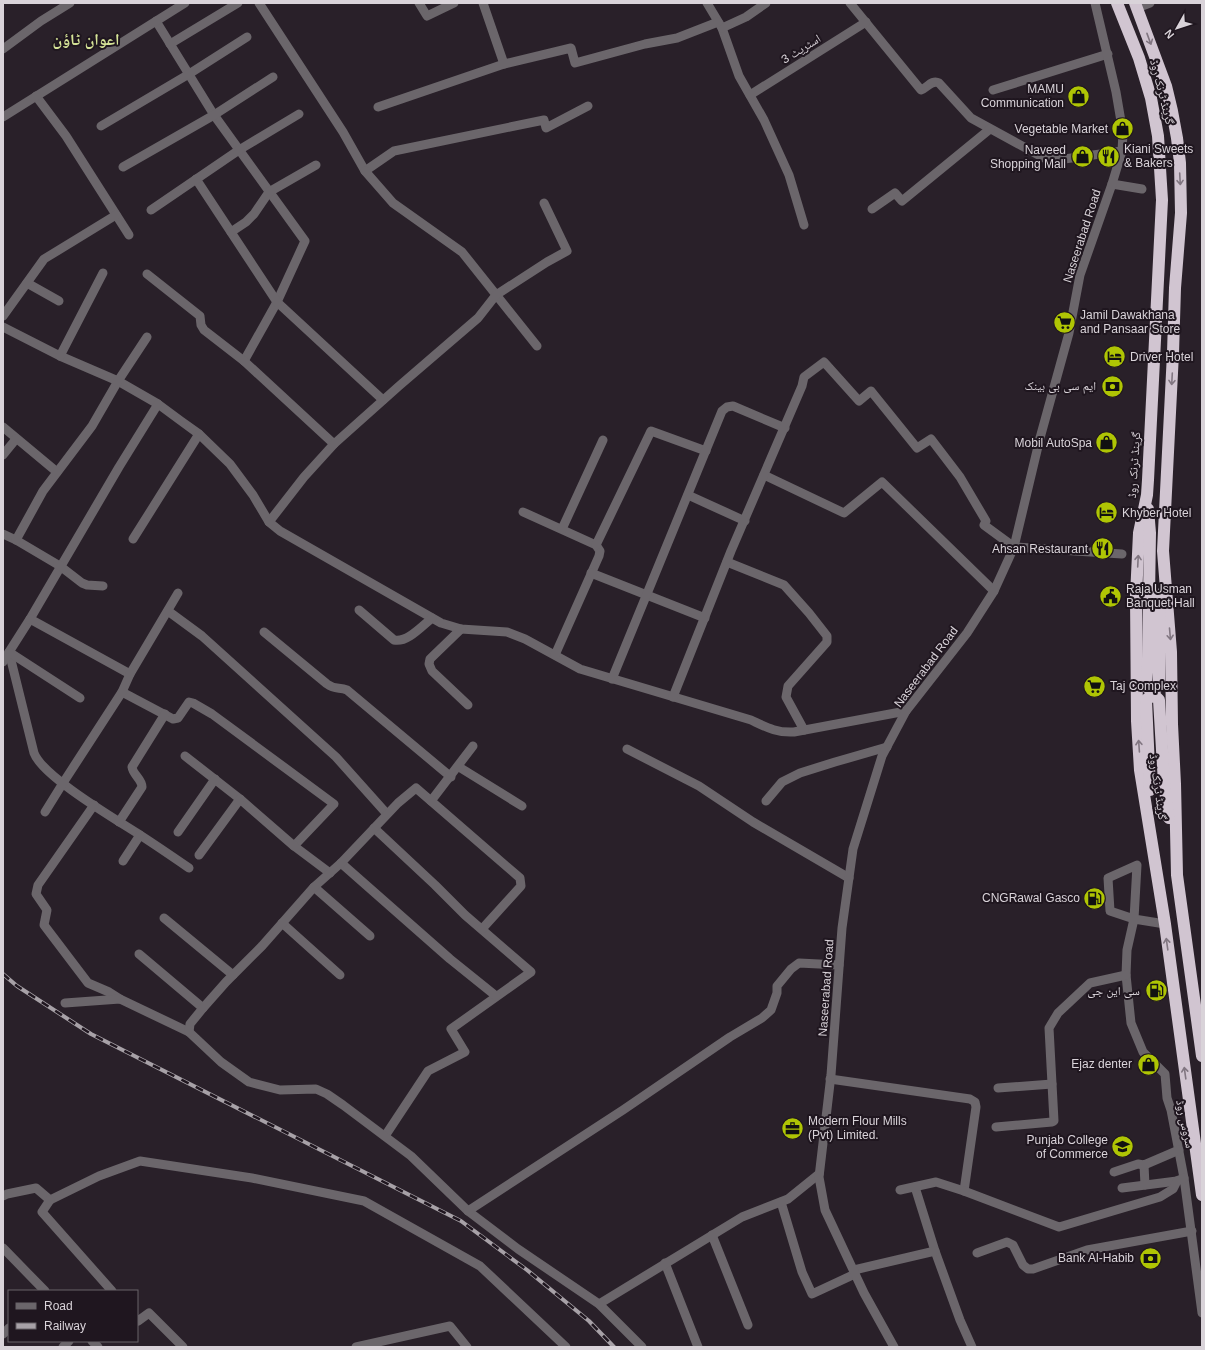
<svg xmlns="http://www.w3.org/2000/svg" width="1205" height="1350" font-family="Arial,'Noto Naskh Arabic',sans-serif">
<rect width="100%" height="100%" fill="#292029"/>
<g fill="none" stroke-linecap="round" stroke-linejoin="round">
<g stroke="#6b666b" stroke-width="9">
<path d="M 259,3 L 343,132 L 365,171 L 394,151 L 544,120 L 546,128 L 588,106"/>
<path d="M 419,3 L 427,16 L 454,3"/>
<path d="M 483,3 L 504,64"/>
<path d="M 707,3 L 722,28 L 739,76 L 764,120 L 789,175 L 804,225"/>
<path d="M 850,3 L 921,90 C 927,88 932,79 939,83 L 971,118 L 1044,158 L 1057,160 L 1122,151"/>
<path d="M 1137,8 L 1150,3"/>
<path d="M 156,21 L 214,115 L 305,241 L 277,302 L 244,361"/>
<path d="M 722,28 L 746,17 L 766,3"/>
<path d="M 170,44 L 238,3"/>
<path d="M 3,49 L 41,21 L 70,3"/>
<path d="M 993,90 L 1108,54"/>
<path d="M 750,95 L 866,22"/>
<path d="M 36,96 L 66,136 L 129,235"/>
<path d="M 378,107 L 504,64 L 571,48 L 575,63 L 645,44 L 677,38 L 718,22"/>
<path d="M 3,117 L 185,3"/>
<path d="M 101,126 L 189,74 L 247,37"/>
<path d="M 123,167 L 214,115 L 273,77"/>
<path d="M 365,171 L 393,203 L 462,252 L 537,346"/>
<path d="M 196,179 L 277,302 L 383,400"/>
<path d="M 1112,184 L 1142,189"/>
<path d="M 872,209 L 895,193 L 902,201 L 990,129"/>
<path d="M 151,210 L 239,150 L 299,114"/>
<path d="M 231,232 L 246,222 L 254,214 L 269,192 L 316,165"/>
<path d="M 147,274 L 200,316 L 201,325 L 204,330 L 244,361 L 334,444"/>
<path d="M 27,283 L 59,301"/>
<path d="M 3,316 L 44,259 L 116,215"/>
<path d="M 3,327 L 60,356 L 118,381 L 158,404 L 181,421 L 199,434 L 230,464 L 253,495 L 269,522 L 280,531 L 441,623 L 461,629 L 507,632 L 525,639 L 580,669 L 751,720 C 766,727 776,733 794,732 L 906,711"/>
<path d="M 60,356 L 103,273"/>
<path d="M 158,404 L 119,467 L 30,619 L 9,652 L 34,753 C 43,777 117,820 140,835 C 157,846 173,857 189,868"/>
<path d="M 3,427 L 57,472"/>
<path d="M 3,455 L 16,439"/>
<path d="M 764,475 L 844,513 L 882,482 L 994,591"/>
<path d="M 688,495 L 745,521"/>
<path d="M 523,512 L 596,545 L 600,551 L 599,556 L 555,655"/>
<path d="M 269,522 L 304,477 L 334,444 L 399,386 L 478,318 L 496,295 L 547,262 L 567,251 L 544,203"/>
<path d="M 562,529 L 603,440"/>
<path d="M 3,534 L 16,540 L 60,566 L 82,583 L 87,585 L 103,586"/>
<path d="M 133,539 L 199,434"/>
<path d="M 16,540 L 43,491 L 92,426 L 118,381 L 147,337"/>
<path d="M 596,545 L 651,431 L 706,451"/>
<path d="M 727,562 L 784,585 L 809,613 L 827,636 L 827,642 L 788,686 L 786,697 L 804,730"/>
<path d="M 591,573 L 705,618"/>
<path d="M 359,610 L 394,640 C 407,643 422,626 432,618"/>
<path d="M 168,611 L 202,636 L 336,757 L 387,814"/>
<path d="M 30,619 L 130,674"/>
<path d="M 461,629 L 430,659 L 429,664 L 432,671 L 468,705"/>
<path d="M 264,632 L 327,684 C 335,690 339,687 347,690 L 451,777"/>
<path d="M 3,662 L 9,652 L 80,698"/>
<path d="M 612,679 L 722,411 L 727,407 L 733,406 L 785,428"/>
<path d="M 122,692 L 173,719 L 178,718 L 189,702 L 193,703 L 212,714 L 334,804 L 294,846"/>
<path d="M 673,697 L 731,551 L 802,386 L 804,377 L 824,362 L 859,401 L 871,391 L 917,448 L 931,439 L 960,477 L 986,521 L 984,525 L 1014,547 L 1122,554"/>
<path d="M 627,749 L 699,786 L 753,822 L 849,878"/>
<path d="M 185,756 L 240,799 L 294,846 L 330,873"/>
<path d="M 459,767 L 522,806"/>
<path d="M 431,801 L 473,746"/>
<path d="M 766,801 L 782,782 L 800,773 L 835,762 L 887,747"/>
<path d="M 94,805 L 38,885 L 36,894 L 47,910 L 44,925 L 88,983 L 109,992 L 120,999"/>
<path d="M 45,812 L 63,783 L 122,692 L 130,674 L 178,593"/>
<path d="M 119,822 L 142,787 C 142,779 133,775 132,767 L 165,714"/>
<path d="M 374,828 L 435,885 L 465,915 L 531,972 L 451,1029 L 465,1052 L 428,1071 L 385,1136"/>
<path d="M 178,832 L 215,779"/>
<path d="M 199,855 L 240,799"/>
<path d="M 123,861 L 140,835"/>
<path d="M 341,863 L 450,959 L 496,996"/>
<path d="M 314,887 L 370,936"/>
<path d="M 164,918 L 233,975"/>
<path d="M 282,923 L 340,975"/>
<path d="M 1165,924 L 1134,919 L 1110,911 L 1108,878 L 1137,865 L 1134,919 L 1127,950 L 1126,975 L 1131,1023 L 1143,1052 L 1165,1074 L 1167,1098 L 1171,1110 L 1184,1178 L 1202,1313"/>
<path d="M 139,954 L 203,1008"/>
<path d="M 65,1003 L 120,999 L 189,1032 L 221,1062 L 249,1082 L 280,1090 L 316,1089 L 327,1094 L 343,1105 L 411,1156 L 468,1211 L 518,1249 L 599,1304 L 642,1347"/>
<path d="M 189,1032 L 190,1024 L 203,1008 L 226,982 L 262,946 L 314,887 L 341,863 L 398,803 L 416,788 L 520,878 L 521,886 L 482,929"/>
<path d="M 830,1079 L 970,1099 L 975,1102 L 976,1107 L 964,1191"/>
<path d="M 998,1088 L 1052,1084"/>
<path d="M 996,1127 L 1052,1122 L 1054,1121 L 1049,1028 L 1058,1013 L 1090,983 L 1126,975"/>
<path d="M 1144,1165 L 1145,1185"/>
<path d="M 1114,1172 L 1138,1164 L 1144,1165 L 1179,1150"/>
<path d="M 915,1187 L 935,1251 L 960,1320 L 972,1347"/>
<path d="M 1122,1188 L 1177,1181"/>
<path d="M 900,1190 L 936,1182 L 964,1191 L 1059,1227 L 1160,1197 L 1173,1189 L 1177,1181 L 1184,1178"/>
<path d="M 3,1196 L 7,1194 L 36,1188 L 50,1200 L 99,1176 L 140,1161 L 252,1178 L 364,1201 L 480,1266 L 566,1347"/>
<path d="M 50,1200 L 42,1212 L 112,1291"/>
<path d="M 781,1202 L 802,1272 L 812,1294 L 855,1274"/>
<path d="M 468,1211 L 623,1110 L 730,1037 L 762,1018 L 771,1010 L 777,993 L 777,986 L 791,969 L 799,963 L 839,965"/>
<path d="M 712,1235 L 748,1325"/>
<path d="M 3,1248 L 45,1291"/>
<path d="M 977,1253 L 1007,1242 L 1013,1245 L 1023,1265 L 1028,1269 L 1033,1269 L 1087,1250 L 1192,1231"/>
<path d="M 665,1263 L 698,1347"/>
<path d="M 854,1270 L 935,1251"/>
<path d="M 599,1304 L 742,1217 L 788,1199 L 819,1174"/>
<path d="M 137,1320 L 138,1321 L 149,1313 L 183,1347"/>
<path d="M 3,1334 L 9,1328"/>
<path d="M 92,1341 L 98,1347"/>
<path d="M 63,1347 L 69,1341"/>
<path d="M 356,1347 L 450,1326 L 467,1347"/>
<path d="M 894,1347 L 864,1293 L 825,1210 L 819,1177 L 831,1075 L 842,928 L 853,849 L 882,756 L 906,711 L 967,633 L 994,591 L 1014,547 L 1040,438 L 1069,333 L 1080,275 L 1112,184 L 1122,151 L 1123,133 L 1116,92 L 1095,3"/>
</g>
<g stroke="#d1c5d1" stroke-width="12">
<path d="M 1117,3 L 1139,58 L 1151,98 L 1158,136 L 1162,200 L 1148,480 L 1147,495 L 1139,533 L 1136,596 L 1137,721 L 1140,770 L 1165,924 L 1202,1195"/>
<path d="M 1135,3 L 1166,86 L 1172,111 L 1177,138 L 1180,163 L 1181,213 L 1175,288 L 1173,353 L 1163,551 L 1171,652 L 1172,724 L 1175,784 L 1177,875 L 1202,1056"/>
<path d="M 1148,509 L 1150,533 L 1148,659 L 1146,686 C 1150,691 1154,691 1159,686 L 1159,623 L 1161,594"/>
<path d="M 1150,790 L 1146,700 L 1151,696 L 1156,697 L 1159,700 L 1164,783 L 1169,818"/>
</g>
<defs>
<path id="rail" d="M 3,974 L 17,986 L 91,1034 L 461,1221 L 527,1270 L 589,1321 L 614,1347"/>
</defs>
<use href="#rail" stroke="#a7a1a7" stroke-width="4"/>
<use href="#rail" stroke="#1f161f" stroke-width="2.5" stroke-dasharray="8" stroke-linecap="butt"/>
</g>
<defs><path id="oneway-shaft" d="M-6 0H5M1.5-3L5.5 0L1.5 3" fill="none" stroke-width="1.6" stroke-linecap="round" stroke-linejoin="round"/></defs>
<g stroke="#817681">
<use href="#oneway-shaft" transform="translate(1149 39) rotate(70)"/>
<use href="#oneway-shaft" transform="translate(1180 179) rotate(87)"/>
<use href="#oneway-shaft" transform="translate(1172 379) rotate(93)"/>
<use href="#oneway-shaft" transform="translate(1138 561) rotate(-87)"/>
<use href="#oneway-shaft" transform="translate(1170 634) rotate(85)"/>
<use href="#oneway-shaft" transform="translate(1139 746) rotate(-94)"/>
<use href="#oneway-shaft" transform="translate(1167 944) rotate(-98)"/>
<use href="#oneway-shaft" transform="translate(1185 1073) rotate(-98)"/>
</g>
<defs>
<symbol id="shop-disc" viewBox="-11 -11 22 22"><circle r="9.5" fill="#afc504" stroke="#1f161f"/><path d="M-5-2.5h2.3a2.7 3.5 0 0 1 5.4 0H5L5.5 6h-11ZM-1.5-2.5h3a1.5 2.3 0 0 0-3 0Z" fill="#111"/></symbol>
<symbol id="restaurant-disc" viewBox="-11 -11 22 22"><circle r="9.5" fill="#afc504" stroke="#1f161f"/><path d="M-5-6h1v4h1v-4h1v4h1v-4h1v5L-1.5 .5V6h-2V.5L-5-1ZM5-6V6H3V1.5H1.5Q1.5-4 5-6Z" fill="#111"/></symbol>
<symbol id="supermarket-disc" viewBox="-11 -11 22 22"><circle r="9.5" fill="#afc504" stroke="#1f161f"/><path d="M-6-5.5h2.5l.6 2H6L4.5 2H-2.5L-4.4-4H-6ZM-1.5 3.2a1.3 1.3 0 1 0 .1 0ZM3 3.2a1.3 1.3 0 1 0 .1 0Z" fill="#111"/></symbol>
<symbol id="hotel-disc" viewBox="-11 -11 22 22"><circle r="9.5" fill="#afc504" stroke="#1f161f"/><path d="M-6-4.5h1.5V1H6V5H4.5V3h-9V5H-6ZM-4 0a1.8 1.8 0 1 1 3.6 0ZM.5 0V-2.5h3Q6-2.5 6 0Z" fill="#111"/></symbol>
<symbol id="bank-disc" viewBox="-11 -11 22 22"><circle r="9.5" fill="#afc504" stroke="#1f161f"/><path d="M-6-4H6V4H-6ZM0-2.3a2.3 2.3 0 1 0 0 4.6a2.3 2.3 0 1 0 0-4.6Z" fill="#111"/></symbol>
<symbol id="civic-disc" viewBox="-11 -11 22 22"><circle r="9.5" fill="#afc504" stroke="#1f161f"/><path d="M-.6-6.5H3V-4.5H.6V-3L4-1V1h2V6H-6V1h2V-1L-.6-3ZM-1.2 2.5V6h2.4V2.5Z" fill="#111"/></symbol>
<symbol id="fuel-disc" viewBox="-11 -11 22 22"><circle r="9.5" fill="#afc504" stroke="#1f161f"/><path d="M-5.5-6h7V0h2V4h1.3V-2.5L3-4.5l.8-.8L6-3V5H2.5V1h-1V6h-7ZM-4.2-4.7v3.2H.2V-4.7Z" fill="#111"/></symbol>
<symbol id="office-disc" viewBox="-11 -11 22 22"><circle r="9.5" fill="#afc504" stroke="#1f161f"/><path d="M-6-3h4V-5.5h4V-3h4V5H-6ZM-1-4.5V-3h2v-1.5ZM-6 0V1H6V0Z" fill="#111"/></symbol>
<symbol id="university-disc" viewBox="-11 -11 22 22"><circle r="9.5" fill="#afc504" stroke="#1f161f"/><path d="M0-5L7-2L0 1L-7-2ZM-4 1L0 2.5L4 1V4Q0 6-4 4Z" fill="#111"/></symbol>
</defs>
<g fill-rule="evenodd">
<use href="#shop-disc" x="1066" y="84" width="25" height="25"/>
<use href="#shop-disc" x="1110" y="116" width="25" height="25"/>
<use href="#restaurant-disc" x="1096" y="144" width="25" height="25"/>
<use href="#shop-disc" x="1070" y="144" width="25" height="25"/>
<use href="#supermarket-disc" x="1052" y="310" width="25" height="25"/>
<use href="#hotel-disc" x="1102" y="344" width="25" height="25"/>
<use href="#bank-disc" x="1100" y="374" width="25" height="25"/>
<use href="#shop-disc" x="1094" y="430" width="25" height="25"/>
<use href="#hotel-disc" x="1094" y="500" width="25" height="25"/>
<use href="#restaurant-disc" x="1090" y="536" width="25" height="25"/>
<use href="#civic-disc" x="1098" y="584" width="25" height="25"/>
<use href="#supermarket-disc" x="1082" y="674" width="25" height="25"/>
<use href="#fuel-disc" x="1082" y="886" width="25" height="25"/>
<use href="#fuel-disc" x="1144" y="978" width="25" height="25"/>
<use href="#shop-disc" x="1136" y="1052" width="25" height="25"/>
<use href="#office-disc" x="780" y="1116" width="25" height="25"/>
<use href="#university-disc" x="1110" y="1134" width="25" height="25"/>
<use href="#bank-disc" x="1138" y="1246" width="25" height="25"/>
</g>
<g text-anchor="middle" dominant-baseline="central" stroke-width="4" stroke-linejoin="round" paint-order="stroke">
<g font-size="12" fill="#d9d3d9" stroke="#1f161f">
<text transform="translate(801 49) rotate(-32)">اسٹریٹ 3</text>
<text transform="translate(1162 92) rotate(76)">گرینڈ ٹرنک روڈ</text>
<text transform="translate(1082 236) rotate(-72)">Naseerabad Road</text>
<text transform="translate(1134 465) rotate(-86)">گرینڈ ٹرنک روڈ</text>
<text transform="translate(926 667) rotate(-53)">Naseerabad Road</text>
<text transform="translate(1158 787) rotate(82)">گرینڈ ٹرنک روڈ</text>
<text transform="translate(826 988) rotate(-86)">Naseerabad Road</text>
<text transform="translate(1185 1124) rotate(78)">سروس روڈ</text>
</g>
<g font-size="12" fill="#d9d3d9" stroke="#1f161f" text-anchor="end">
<text x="1064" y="89">MAMU<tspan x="1064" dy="14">Communication</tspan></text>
<text x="1108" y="129">Vegetable Market</text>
<text x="1124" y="149" text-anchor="start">Kiani Sweets<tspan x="1124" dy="14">&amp; Bakers</tspan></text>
<text x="1066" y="150">Naveed<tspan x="1066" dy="14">Shopping Mall</tspan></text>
<text x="1080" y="315" text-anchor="start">Jamil Dawakhana<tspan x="1080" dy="14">and Pansaar Store</tspan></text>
<text x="1130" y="357" text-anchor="start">Driver Hotel</text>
<text x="1096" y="386">ایم سی بی بینک</text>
<text x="1092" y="443">Mobil AutoSpa</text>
<text x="1122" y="513" text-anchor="start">Khyber Hotel</text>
<text x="1088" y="549">Ahsan Restaurant</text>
<text x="1126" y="589" text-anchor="start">Raja Usman<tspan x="1126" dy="14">Banquet Hall</tspan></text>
<text x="1110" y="686" text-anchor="start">Taj Complex</text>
<text x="1080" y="898">CNGRawal Gasco</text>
<text x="1140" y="991">سی این جی</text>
<text x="1132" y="1064">Ejaz denter</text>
<text x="808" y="1121" text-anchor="start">Modern Flour Mills<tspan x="808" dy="14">(Pvt) Limited.</tspan></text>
<text x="1108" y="1140">Punjab College<tspan x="1108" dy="14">of Commerce</tspan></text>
<text x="1134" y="1258">Bank Al-Habib</text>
</g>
<g font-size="16" font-weight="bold" fill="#d5e397" stroke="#1f161f">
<text x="86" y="39">اعوان ٹاؤن</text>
</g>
</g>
<rect width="1205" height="1350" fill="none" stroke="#d9d3d9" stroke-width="8"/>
<rect x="8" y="1290" width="130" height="52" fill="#1f161f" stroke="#696269"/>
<rect x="16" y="1303" width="20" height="6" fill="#6b666b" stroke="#696269"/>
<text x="44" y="1310" font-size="12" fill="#d9d3d9">Road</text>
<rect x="16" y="1323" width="20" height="6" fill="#a7a1a7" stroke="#696269"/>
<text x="44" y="1330" font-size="12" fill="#d9d3d9">Railway</text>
<g transform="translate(1177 28) rotate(231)" stroke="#1f161f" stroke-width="3" paint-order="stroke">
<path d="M0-3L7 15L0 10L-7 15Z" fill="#d9d3d9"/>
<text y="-6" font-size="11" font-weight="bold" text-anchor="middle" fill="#d9d3d9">N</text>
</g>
</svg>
